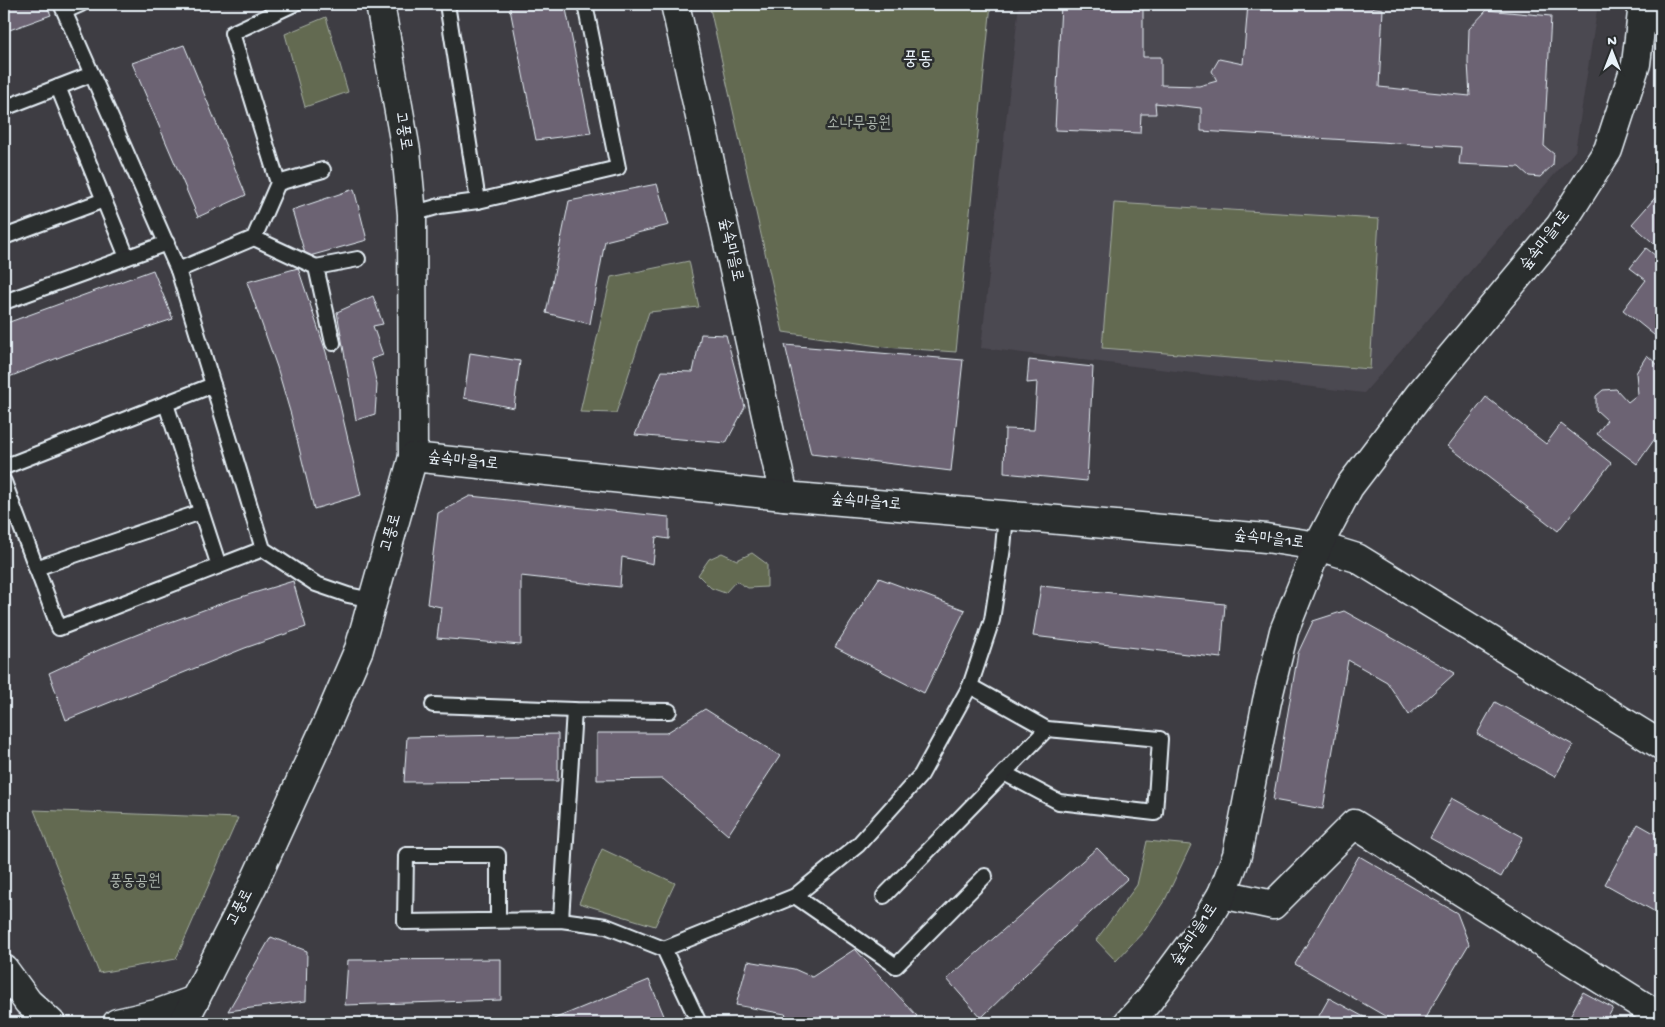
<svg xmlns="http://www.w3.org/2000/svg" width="1665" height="1027" font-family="'Gochi Hand','Poor Story',sans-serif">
<rect width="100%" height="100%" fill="#3e3d43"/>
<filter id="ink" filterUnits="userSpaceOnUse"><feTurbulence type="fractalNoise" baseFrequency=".02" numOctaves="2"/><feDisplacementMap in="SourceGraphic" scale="10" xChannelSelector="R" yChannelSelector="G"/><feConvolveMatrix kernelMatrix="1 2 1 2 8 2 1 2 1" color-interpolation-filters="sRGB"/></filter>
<g filter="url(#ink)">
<path fill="#4c4851" d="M 1019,4 L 1598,4 L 1575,151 L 1364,393 L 981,348 Z"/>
<g fill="#636b51" stroke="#a6aea4">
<path d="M 709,4 L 991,4 L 956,352 L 885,347 L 783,332 Z"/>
<path d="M 326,17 L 348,92 L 305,107 L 285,34 Z"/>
<path d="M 1114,203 L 1379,219 L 1370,369 L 1102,348 Z"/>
<path d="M 689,261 L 699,307 L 649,312 L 616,413 L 580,412 L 611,277 Z"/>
<path d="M 722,553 L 737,560 L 752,553 L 767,564 L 767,587 L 748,588 L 736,581 L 725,593 L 711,588 L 698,575 L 709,559 Z"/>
<path d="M 34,810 L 238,818 L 176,959 L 99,973 Z"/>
<path d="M 1147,841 L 1191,845 L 1166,898 L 1145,930 L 1116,961 L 1096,940 L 1137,885 Z"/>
<path d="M 602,849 L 675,883 L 655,926 L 579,903 Z"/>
</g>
<g fill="#6c6373" stroke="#e8f1f8">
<path d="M 4,4 L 46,4 L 51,15 L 4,32 Z"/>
<path d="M 509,4 L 565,4 L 591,133 L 536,140 Z"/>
<path d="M 1061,4 L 1143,5 L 1143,57 L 1161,57 L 1161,85 L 1199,86 L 1217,81 L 1212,71 L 1219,59 L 1243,64 L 1248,4 L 1343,4 L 1383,9 L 1379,87 L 1470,96 L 1468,62 L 1469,29 L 1487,10 L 1551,16 L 1544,146 L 1554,154 L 1553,165 L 1540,177 L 1529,176 L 1519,167 L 1459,164 L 1461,147 L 1201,131 L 1201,108 L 1155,103 L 1156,114 L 1141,114 L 1140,133 L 1055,130 Z"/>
<path d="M 184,45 L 246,195 L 198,217 L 132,63 Z"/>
<path d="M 657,184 L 669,225 L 605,241 L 590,324 L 546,313 L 569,201 Z"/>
<path d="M 354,189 L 367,240 L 306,257 L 292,210 Z"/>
<path d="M 1661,191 L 1661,250 L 1632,224 Z"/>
<path d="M 1646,248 L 1661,260 L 1661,336 L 1659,339 L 1623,310 L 1646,280 L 1630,268 Z"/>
<path d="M 298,268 L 326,352 L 339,401 L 361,495 L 314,509 L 291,415 L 277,367 L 247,282 Z"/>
<path d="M 153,270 L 173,319 L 65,355 L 4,379 L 4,324 Z"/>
<path d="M 373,296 L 383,324 L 373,326 L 383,355 L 371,359 L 377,385 L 375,414 L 356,420 L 337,312 Z"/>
<path d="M 701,334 L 726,335 L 745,407 L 726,443 L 635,435 L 662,371 L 693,372 Z"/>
<path d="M 785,345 L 963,360 L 951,471 L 811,454 Z"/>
<path d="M 470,353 L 520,361 L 514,408 L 464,398 Z"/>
<path d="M 1647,355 L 1661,368 L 1661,430 L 1637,464 L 1597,434 L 1607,420 L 1596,410 L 1596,396 L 1603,390 L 1616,389 L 1628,402 L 1638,394 L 1636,373 Z"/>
<path d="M 1029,360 L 1093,367 L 1087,481 L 1004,473 L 1005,429 L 1034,430 L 1037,382 L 1027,383 Z"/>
<path d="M 1486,397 L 1546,444 L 1561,424 L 1611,463 L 1558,531 L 1448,446 Z"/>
<path d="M 470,496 L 669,517 L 669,539 L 656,537 L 653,564 L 622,557 L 620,587 L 521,576 L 521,645 L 437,638 L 441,607 L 427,604 L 438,513 Z"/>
<path d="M 879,578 L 965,610 L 924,693 L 835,647 Z"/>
<path d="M 293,581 L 306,627 L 245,648 L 66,720 L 49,673 L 101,649 L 146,631 L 228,601 Z"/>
<path d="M 1041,586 L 1225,604 L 1221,658 L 1033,636 Z"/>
<path d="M 1344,611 L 1455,673 L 1409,715 L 1387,682 L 1348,660 L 1323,809 L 1273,800 L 1298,653 L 1313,621 Z"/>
<path d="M 1495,702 L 1573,745 L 1555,777 L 1477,734 Z"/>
<path d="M 705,709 L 780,756 L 728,835 L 663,779 L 597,780 L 597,733 L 666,733 Z"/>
<path d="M 558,734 L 558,781 L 404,782 L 407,737 Z"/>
<path d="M 1452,798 L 1523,837 L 1501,877 L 1430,838 Z"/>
<path d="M 1638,824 L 1661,837 L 1661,915 L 1605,884 Z"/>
<path d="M 1097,848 L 1127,879 L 1066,935 L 981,1018 L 947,979 Z"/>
<path d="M 1359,856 L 1457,913 L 1469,944 L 1422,1023 L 1397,1023 L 1295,964 Z"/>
<path d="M 271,937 L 307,951 L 306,1001 L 228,1011 Z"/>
<path d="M 855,949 L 917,1016 L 910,1023 L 794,1023 L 785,1014 L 736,1005 L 748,961 L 794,969 L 812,977 Z"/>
<path d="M 501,959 L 501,1000 L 345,1005 L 348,960 Z"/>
<path d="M 649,980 L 665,1018 L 653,1023 L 544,1023 Z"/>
<path d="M 1583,992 L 1613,1008 L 1605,1023 L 1566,1023 Z"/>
<path d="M 1329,998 L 1375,1023 L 1315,1023 Z"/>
</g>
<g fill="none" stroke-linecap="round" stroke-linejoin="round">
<defs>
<g id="lane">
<path d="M 61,4 L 178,270 L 263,549 L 316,584 L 348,595 L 372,600"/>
<path d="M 447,4 L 478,201"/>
<path d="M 65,11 L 81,4"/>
<path d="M 58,87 L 127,257"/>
<path d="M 4,108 L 92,74"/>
<path d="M 278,183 L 323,170"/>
<path d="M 412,214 L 440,206 L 478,201 L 618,168 L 585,4"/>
<path d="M 4,237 L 104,200"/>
<path d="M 254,238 L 316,267 L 333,343"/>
<path d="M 316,267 L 358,259"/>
<path d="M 178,270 L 254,238 L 278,183 L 232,33 L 294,4"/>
<path d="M 4,302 L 167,243"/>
<path d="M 166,404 L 219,566"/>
<path d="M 4,467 L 213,385"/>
<path d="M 4,482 L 59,628 L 263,549"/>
<path d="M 36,568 L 201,512"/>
<path d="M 970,686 L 1047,729 L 1160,739 L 1155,813 L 1059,802 L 1004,773"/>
<path d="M 433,705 L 574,710 L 669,711"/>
<path d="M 795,896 L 896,966 L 985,876"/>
<path d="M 884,896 L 1047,729"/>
<path d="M 498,920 L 498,855 L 406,855 L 405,922 L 561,920 L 606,926 L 664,949 L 699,1023"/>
<path d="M 561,920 L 574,710"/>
<path d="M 664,949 L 795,896 L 858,845 L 921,775 L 970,686 L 992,620 L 1003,548 L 1006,515"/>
</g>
<g id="street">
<path d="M 380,4 L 406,151 L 412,214 L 413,457"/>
<path d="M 675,4 L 784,496"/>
<path d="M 1222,894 L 1273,905 L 1354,824 L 1661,1017"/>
</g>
<g id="secondary">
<path d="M 4,969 L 28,1002 L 51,1023"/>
<path d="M 117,1023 L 156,1014 L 195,1000"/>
<path d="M 183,1023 L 252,887 L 328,721 L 359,649 L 413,457 L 784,496 L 1266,538 L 1318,546 L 1357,558 L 1661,745"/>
<path d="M 1128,1023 L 1149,1000 L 1200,931 L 1222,894 L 1237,855 L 1267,701 L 1284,631 L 1318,546 L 1349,487 L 1419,395 L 1560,226 L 1608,150 L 1636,64 L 1643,4"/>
</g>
</defs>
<use href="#lane" stroke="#e8f1f8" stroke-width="18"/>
<use href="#street" stroke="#e8f1f8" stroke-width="31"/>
<use href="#secondary" stroke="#e8f1f8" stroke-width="31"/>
<use href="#lane" stroke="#2a2d2e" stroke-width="14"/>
<use href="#street" stroke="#2a2d2e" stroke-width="28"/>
<use href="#secondary" stroke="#2a2d2e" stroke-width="28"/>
</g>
</g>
<g text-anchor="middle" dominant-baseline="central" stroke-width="5" stroke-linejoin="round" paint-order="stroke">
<g font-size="16" fill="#acb5ad" stroke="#2a2d2e">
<text x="859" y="124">소나무공원</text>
<text x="135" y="882">풍동공원</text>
</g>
<g font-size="16" fill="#e8f1f8" stroke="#2a2d2e">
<text transform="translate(402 131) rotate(81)">고풍로</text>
<text transform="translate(1546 241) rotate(-52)">숲속마을1로</text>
<text transform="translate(730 250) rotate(78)">숲속마을로</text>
<text transform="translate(463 462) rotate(6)">숲속마을1로</text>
<text transform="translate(866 503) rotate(5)">숲속마을1로</text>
<text transform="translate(392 533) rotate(-74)">고풍로</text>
<text transform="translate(1269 540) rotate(7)">숲속마을1로</text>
<text transform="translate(241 908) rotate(-63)">고풍로</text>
<text transform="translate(1195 935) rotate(-56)">숲속마을1로</text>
</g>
<g font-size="19" fill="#e8f1f8" stroke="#2a2d2e">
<text x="918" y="60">풍동</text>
</g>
</g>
<rect width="1665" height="1027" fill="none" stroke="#2a2d2e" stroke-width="20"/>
<rect x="10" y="10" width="1645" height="1007" fill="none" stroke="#e8f1f8" stroke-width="2" filter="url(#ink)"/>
<g transform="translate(1612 52)" stroke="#2a2d2e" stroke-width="4" paint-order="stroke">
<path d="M0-4L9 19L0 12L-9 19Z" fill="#e8f1f8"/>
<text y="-8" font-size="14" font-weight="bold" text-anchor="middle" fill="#e8f1f8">N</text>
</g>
</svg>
